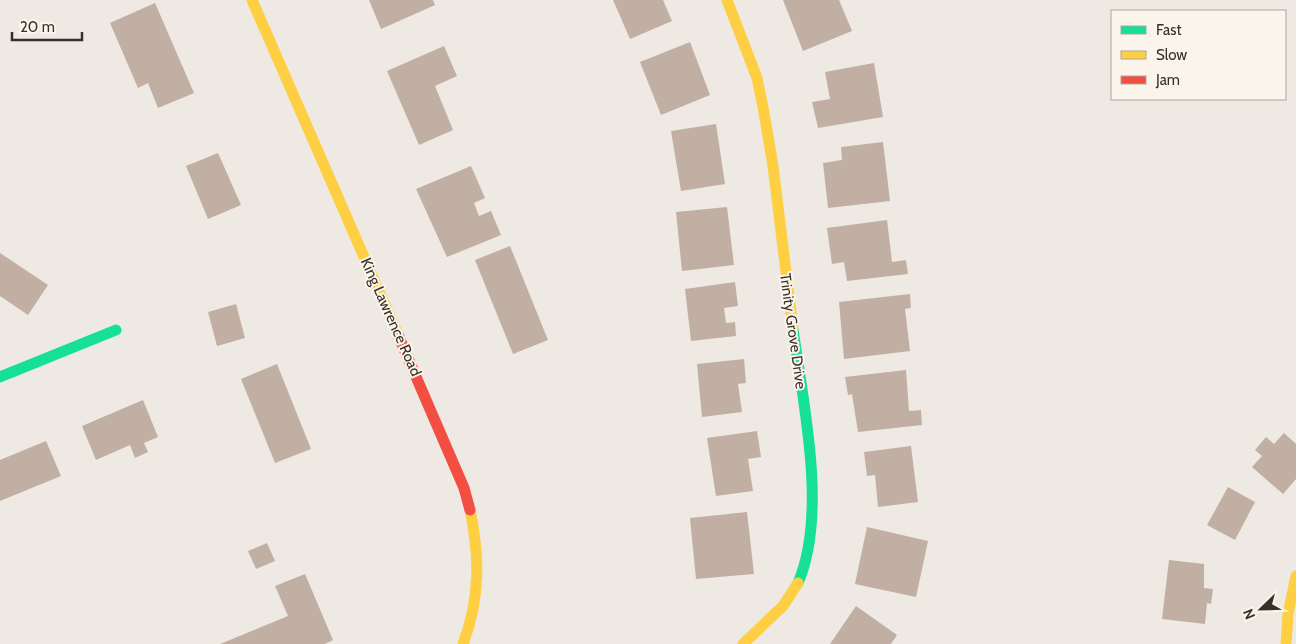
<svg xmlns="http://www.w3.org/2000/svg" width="1296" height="644" font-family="Cabin,sans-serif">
<rect width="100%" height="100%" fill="#eee9e3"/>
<g fill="#c1afa4">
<path d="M 369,0 L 433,0 L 435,5 L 381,29 Z"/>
<path d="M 613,0 L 663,0 L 672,21 L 630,39 Z"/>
<path d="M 783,0 L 839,0 L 852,31 L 803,51 Z"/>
<path d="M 155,3 L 194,93 L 158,108 L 148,83 L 138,88 L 110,23 Z"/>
<path d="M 690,42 L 710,95 L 661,115 L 640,62 Z"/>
<path d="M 444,46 L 457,76 L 435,86 L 453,130 L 419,145 L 387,71 Z"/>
<path d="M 874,63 L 883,117 L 818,128 L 812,102 L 830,99 L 825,72 Z"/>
<path d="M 716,124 L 725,184 L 681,191 L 671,131 Z"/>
<path d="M 883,142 L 890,201 L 828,208 L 823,163 L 842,160 L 841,147 Z"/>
<path d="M 218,153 L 241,205 L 208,219 L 186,166 Z"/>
<path d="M 471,166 L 485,198 L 474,203 L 479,216 L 491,211 L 501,235 L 447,257 L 416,189 Z"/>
<path d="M 727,207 L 734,265 L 682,271 L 676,212 Z"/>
<path d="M 887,220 L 892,262 L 906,260 L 908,274 L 847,281 L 844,262 L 832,264 L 827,228 Z"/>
<path d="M 510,246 L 548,340 L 513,354 L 475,260 Z"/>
<path d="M 0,253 L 48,285 L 28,315 L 0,296 Z"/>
<path d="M 735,282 L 738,306 L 724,308 L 726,323 L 735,322 L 736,336 L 691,341 L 685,289 Z"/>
<path d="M 910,294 L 911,308 L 905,309 L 910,351 L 844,359 L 839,302 Z"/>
<path d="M 236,304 L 245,338 L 217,346 L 208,312 Z"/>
<path d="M 744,359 L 746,383 L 738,384 L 742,412 L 702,417 L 697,364 Z"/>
<path d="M 277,364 L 311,449 L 275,463 L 241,379 Z"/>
<path d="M 906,370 L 909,411 L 921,410 L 922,425 L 858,432 L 852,394 L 848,395 L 845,377 Z"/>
<path d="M 143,400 L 158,437 L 144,443 L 148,452 L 135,458 L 130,445 L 96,460 L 82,426 Z"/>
<path d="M 757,431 L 761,457 L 748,459 L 753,491 L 716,496 L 707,438 Z"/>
<path d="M 1284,433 L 1296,444 L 1296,479 L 1283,494 L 1252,467 L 1262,456 L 1255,450 L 1266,437 L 1274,444 Z"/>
<path d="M 46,441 L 61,476 L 0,501 L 0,460 Z"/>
<path d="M 911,446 L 918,502 L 878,507 L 875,475 L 867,476 L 864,452 Z"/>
<path d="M 1228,487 L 1255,502 L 1235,540 L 1207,525 Z"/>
<path d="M 747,512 L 754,574 L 696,579 L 690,518 Z"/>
<path d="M 867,527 L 928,541 L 916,597 L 855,584 Z"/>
<path d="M 267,543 L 275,561 L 256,569 L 248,551 Z"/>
<path d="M 1169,560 L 1204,564 L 1204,588 L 1213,589 L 1211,604 L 1207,603 L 1205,624 L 1162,619 Z"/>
<path d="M 305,574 L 333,640 L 325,644 L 220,644 L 288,616 L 275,586 Z"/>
<path d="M 856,606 L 897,635 L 891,644 L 830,644 Z"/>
</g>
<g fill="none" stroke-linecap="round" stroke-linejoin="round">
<g stroke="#16e098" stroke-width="11">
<path d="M 793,329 C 803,403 828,513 798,583"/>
<path d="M 0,377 L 116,330"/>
</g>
<g stroke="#ffcf43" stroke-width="11">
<path d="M 252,0 L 398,335"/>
<path d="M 727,0 L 757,78 L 763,107 L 773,166 L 793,329"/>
<path d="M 463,644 C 480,599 480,557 470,510"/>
<path d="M 743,644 L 783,606 L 798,583"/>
<path d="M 1286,644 L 1288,614 L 1296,576"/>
</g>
<path stroke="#f24e42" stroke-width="11" d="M 398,335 L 464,488 L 470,510"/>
</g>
<g text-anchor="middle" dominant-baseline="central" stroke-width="4" stroke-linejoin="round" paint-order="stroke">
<g font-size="15" fill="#382f29" stroke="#faf4ea">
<text transform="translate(391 317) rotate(66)">King Lawrence Road</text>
<text transform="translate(793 331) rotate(82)">Trinity Grove Drive</text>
</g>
</g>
<rect x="1111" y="10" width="175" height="90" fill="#faf4ea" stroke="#aca59d"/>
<rect x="1121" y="26" width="25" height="8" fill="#16e098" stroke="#aca59d"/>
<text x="1156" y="35" font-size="15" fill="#382f29">Fast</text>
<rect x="1121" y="51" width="25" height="8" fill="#ffcf43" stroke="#aca59d"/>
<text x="1156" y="60" font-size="15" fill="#382f29">Slow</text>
<rect x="1121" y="76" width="25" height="8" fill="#f24e42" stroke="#aca59d"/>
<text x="1156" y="85" font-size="15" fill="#382f29">Jam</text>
<g transform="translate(1261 609) rotate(247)" stroke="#faf4ea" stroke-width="4" paint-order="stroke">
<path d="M0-4L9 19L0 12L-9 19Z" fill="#382f29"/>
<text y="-8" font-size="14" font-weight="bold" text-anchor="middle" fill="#382f29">N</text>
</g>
<path d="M12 32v8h70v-8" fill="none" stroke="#382f29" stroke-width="2.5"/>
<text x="20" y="32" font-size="15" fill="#382f29" stroke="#faf4ea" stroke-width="4" paint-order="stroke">20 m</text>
</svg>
